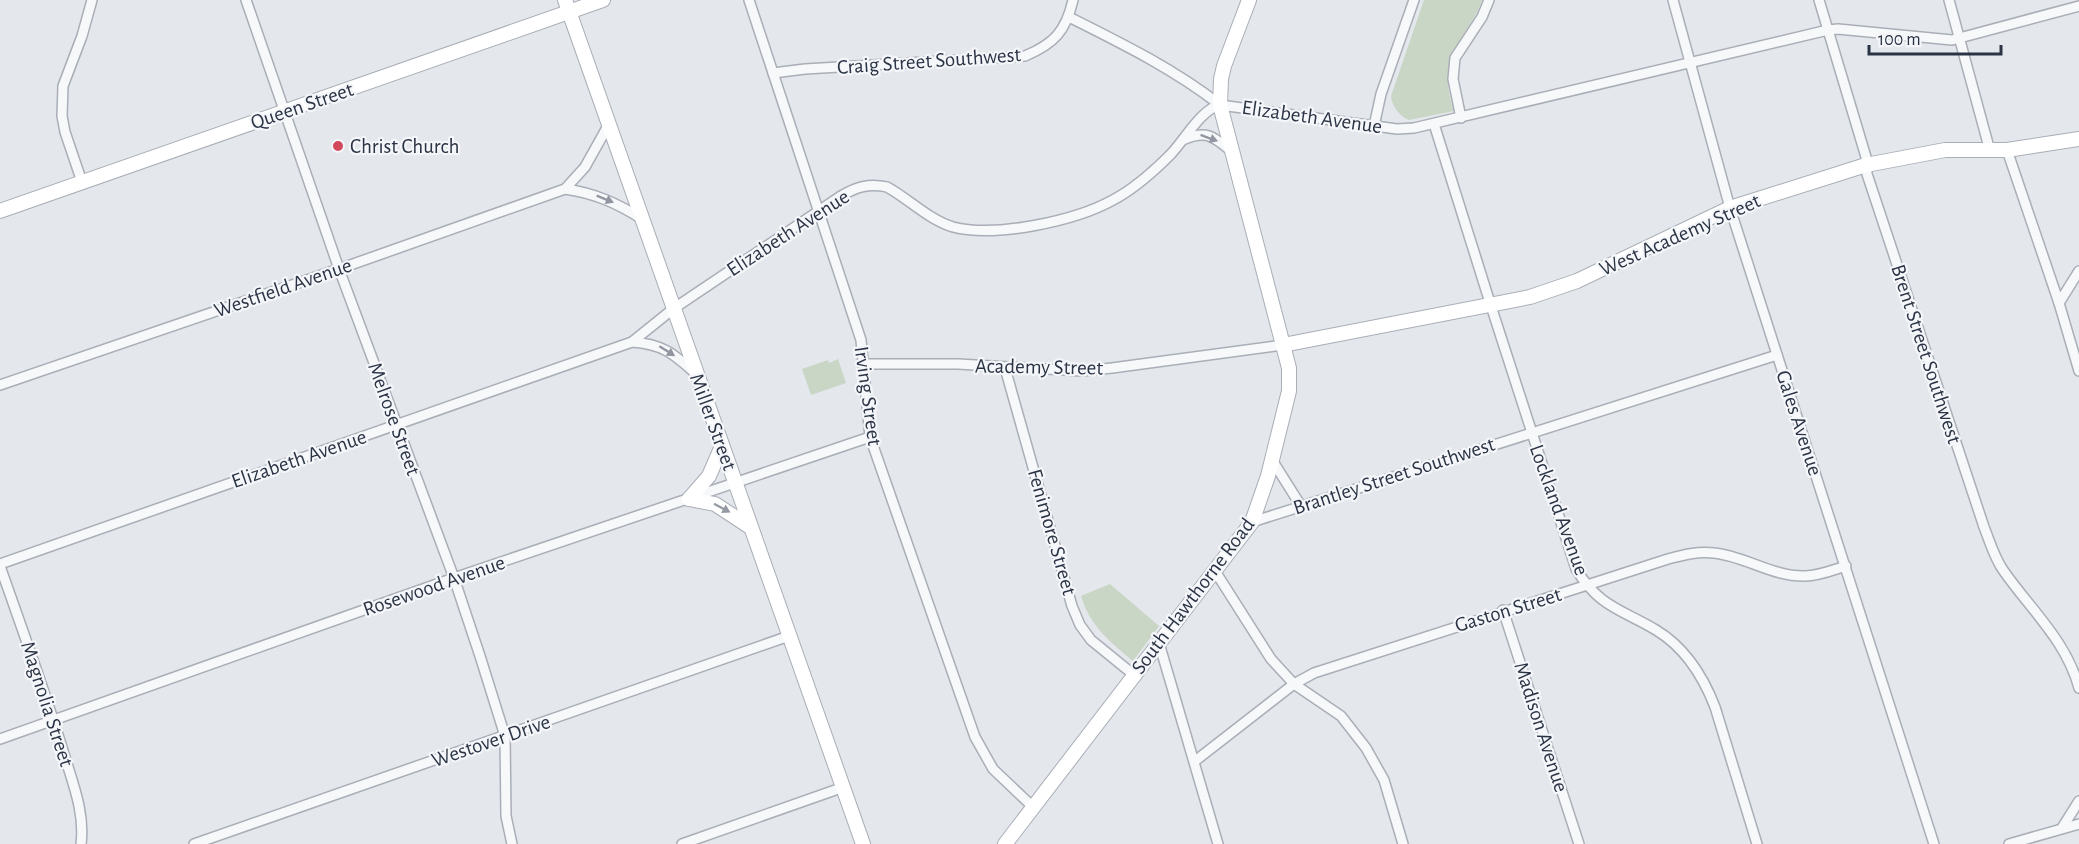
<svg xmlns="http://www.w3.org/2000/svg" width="2079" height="844" font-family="'Alegreya Sans',sans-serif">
<rect width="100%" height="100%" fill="#e4e7ec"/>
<g fill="#c9d6c5">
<path d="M 1424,0 L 1482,0 C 1474,26 1450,45 1448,73 C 1447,86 1450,99 1454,111 L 1409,120 C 1399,116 1392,106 1391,96 Z"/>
<path d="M 838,359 L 846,383 L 811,395 L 802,369 L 828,360 L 829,363 Z"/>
<path d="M 1110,584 L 1159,626 L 1133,661 C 1110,642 1090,626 1081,596 Z"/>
</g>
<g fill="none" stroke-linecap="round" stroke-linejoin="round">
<defs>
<g id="street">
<path d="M 246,0 L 339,269 L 454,578 L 480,656 L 505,736 L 506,816 L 512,844"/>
<path d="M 749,0 L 861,340 L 870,437 L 975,737 L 993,769 L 1033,807"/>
<path d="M 1673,0 L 1730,208 L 1934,844"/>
<path d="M 1819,0 L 1866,157 L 1867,174 L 1984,527 C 1990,542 1994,557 2003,570 C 2030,609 2066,640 2079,688"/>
<path d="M 1949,0 L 1990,151"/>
<path d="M 1069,17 C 1121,43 1174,69 1220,105"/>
<path d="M 773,73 L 805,69 L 1025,56 C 1054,44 1066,31 1073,0"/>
<path d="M 1461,118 L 1453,79 L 1455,58 L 1482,17 L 1489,0"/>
<path d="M 1434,124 L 1491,306 L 1576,569 C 1600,608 1621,609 1656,630 C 1686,648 1703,676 1715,707 L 1757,844"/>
<path d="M 1374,126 L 1381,94 L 1414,0"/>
<path d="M 1185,139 C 1207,130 1214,137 1231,151"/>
<path d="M 2007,150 L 2059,303 L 2079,371"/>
<path d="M 82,182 L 65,132 L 62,116 L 63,86 L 82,36 L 92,0"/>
<path d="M 565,189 C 594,193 617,203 642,219"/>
<path d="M 2059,303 L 2079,271"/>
<path d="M 632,342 C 662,344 673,353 695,373"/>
<path d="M 865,364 L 958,364 L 1082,371 L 1112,368 L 1283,345"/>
<path d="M 1005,368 L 1072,606 L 1080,625 L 1091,640 L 1134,675"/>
<path d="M 0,385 L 339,269 L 565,189 L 585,167 L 609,124"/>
<path d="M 1272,460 L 1301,506"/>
<path d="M 1252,522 L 1777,355"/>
<path d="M 0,564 L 632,342 L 673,309 L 841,196 C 856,187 869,183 887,187 C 909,199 929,220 953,227 C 995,238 1075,221 1113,200 C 1134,189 1152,173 1170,155 C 1184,141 1201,109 1220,105 L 1397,129 L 1414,128 L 1828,30 L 1838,29 L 1952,40 L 2079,6"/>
<path d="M 0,566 C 22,629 45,691 64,754 C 73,784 85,813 81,844"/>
<path d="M 1215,571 L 1271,659 L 1294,684 L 1341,716 L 1366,748 L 1384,780 L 1403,844"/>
<path d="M 1503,610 L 1579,844"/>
<path d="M 1159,643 L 1218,844"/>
<path d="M 0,739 L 454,578 L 870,437"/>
<path d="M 1195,761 L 1294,684 L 1314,673 L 1668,559 C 1683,555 1698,551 1714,553 C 1745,556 1773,577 1805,576 C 1819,576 1833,570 1846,566"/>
<path d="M 2062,828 L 2079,801"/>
<path d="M 194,844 L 789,636"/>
<path d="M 682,844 L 841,788"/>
<path d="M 2009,844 L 2079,824"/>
</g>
<g id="secondary">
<path d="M 565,0 L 863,844"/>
<path d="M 0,211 L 603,0"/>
<path d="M 1283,345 L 1530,297 L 1577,281 L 1730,208 L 1866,165 L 1945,150 L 2007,150 L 2079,139"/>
<path d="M 689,499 L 715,504 L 750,527"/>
<path d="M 689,499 L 709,476 L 722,446"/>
<path d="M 1005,844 L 1252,522 L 1268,476 L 1289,391 L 1289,368 L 1220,105 L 1221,79 L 1224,66 L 1249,0"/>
</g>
</defs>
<use href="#street" stroke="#a9aeb7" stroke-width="12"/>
<use href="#secondary" stroke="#a9aeb7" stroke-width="16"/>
<use href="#street" stroke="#f7f8fa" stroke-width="9"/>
<use href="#secondary" stroke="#fff" stroke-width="14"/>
</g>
<defs><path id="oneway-solid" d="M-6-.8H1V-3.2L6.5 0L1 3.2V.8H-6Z" transform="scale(1.5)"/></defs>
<g fill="#9196a0">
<use href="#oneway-solid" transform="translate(1209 138) rotate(20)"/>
<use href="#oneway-solid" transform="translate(605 199) rotate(22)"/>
<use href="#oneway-solid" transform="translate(667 351) rotate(32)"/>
</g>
<use fill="#959aa2" href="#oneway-solid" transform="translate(722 508) rotate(28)"/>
<circle fill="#d1495b" stroke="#f4f6f9" stroke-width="2" cx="338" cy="146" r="6"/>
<g text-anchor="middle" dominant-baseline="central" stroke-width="4.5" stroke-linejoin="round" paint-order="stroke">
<g font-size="21" fill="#2b3445" stroke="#f4f6f9">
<text transform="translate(929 61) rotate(-4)">Craig Street Southwest</text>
<text transform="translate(302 106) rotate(-19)">Queen Street</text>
<text transform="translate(1312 117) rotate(8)">Elizabeth Avenue</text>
<text transform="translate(788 233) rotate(-33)">Elizabeth Avenue</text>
<text transform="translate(1680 235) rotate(-24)">West Academy Street</text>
<text transform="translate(283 288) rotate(-19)">Westfield Avenue</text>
<text transform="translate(1926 354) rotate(72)">Brent Street Southwest</text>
<text transform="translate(1039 367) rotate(1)">Academy Street</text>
<text transform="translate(868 396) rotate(82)">Irving Street</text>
<text transform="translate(394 419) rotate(70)">Melrose Street</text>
<text transform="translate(713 422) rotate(70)">Miller Street</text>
<text transform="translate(1799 423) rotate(72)">Gales Avenue</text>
<text transform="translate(299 459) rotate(-19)">Elizabeth Avenue</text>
<text transform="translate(1394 476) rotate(-18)">Brantley Street Southwest</text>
<text transform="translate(1559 510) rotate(70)">Lockland Avenue</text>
<text transform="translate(1052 532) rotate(74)">Fenimore Street</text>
<text transform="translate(434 586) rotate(-19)">Rosewood Avenue</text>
<text transform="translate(1193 596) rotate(-53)">South Hawthorne Road</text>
<text transform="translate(1508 610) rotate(-17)">Gaston Street</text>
<text transform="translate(47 704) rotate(72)">Magnolia Street</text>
<text transform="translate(1541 727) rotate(72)">Madison Avenue</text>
<text transform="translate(491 741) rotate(-19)">Westover Drive</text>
</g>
<g font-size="21" fill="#2b3445" stroke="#f4f6f9" text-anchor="start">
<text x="350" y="146">Christ Church</text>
</g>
</g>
<path d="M1869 45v9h132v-9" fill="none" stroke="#2b3445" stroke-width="3"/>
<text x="1878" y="45" font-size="18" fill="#2b3445" stroke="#f4f6f9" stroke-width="4.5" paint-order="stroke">100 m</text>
</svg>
